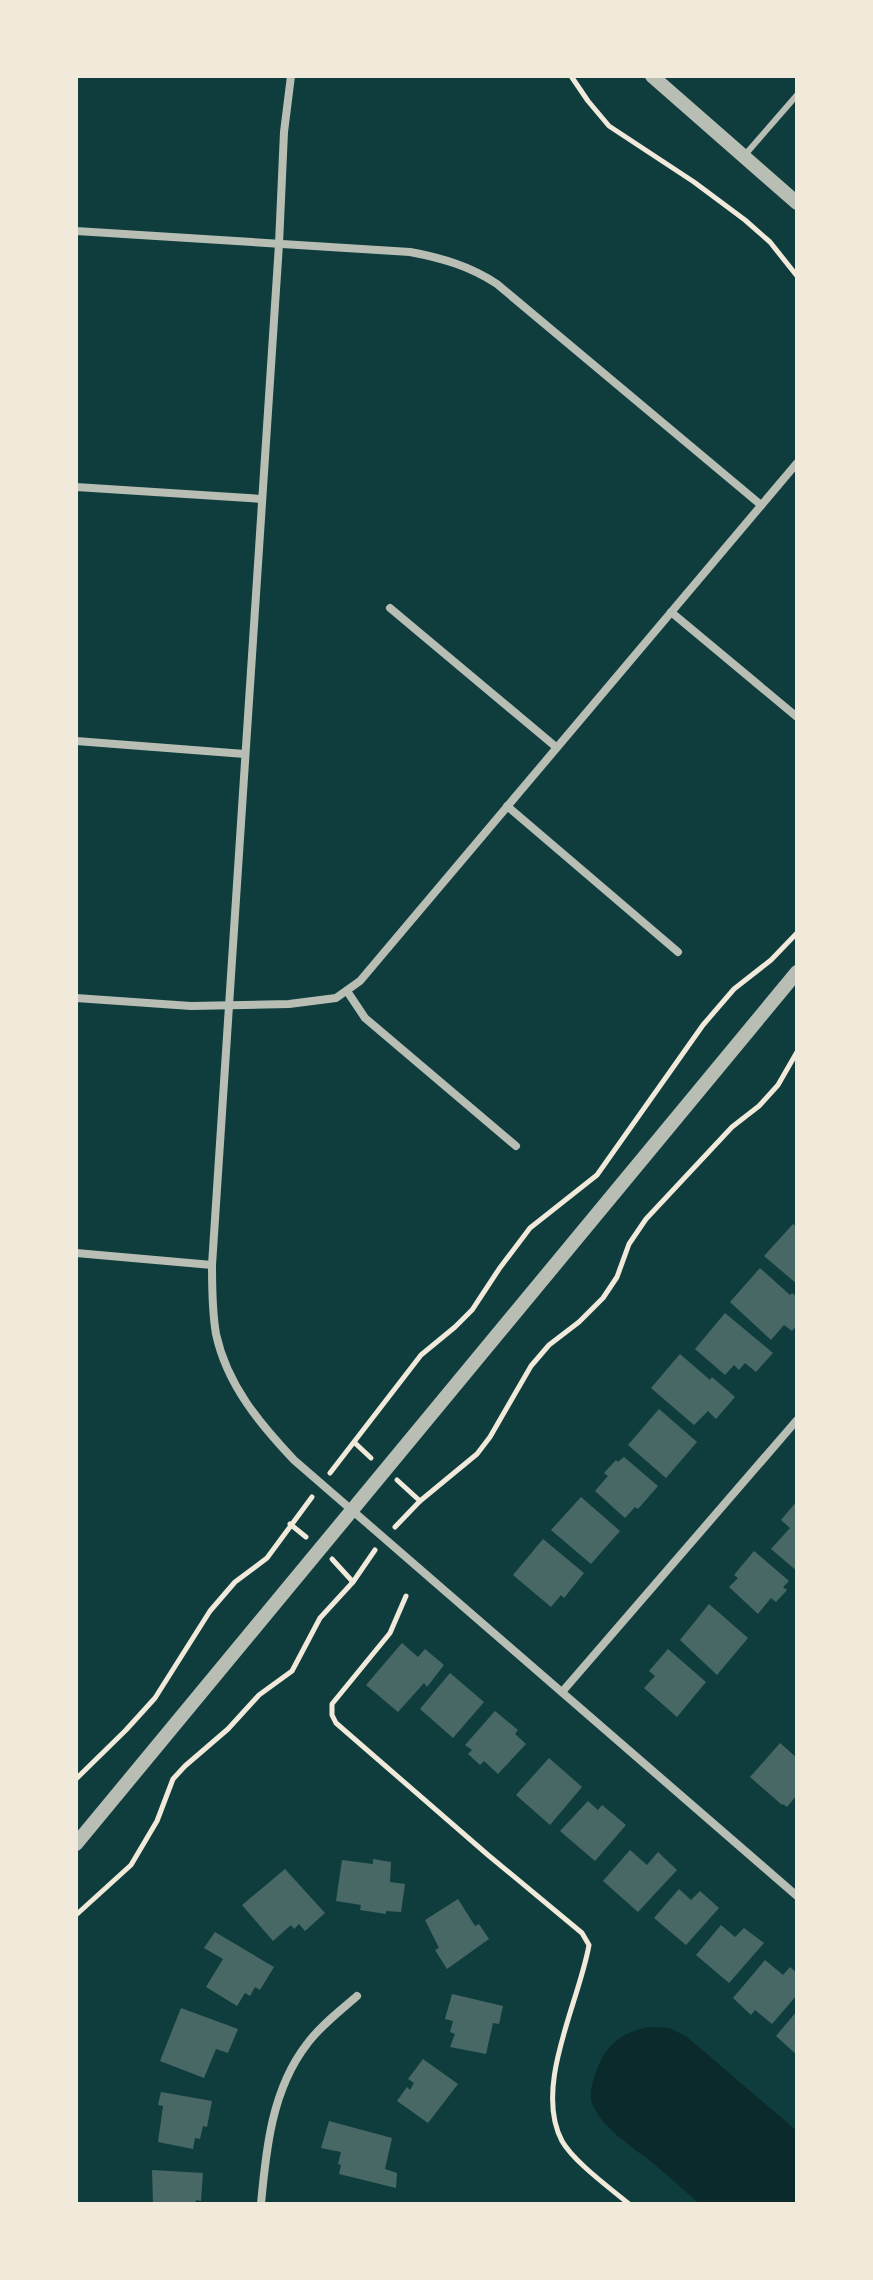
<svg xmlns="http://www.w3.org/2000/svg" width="873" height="2280" font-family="Cabin,sans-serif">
<rect width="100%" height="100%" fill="#0f3d3e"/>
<path fill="#0a2a2b" d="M 648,2027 L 670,2028 L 687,2037 L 797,2131 L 797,2204 L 700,2204 C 684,2190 669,2177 653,2163 C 634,2148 600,2127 592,2103 C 588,2092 594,2078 598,2067 C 608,2042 623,2033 648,2027 Z"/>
<g fill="#486865">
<path d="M 793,1224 L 797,1227 L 797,1284 L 764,1256 Z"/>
<path d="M 760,1268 L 790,1295 L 792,1293 L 797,1297 L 797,1325 L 792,1331 L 784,1325 L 771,1340 L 730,1302 Z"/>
<path d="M 725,1313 L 773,1353 L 756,1372 L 745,1363 L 739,1370 L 734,1365 L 725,1375 L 695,1349 Z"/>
<path d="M 680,1354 L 710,1380 L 712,1377 L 735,1397 L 716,1419 L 708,1411 L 694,1425 L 651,1388 Z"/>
<path d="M 659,1409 L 697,1442 L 666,1478 L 628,1445 Z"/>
<path d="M 624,1457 L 658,1486 L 638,1509 L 635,1507 L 625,1518 L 595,1491 L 608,1476 L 604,1473 L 616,1460 L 618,1462 Z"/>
<path d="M 581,1497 L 620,1531 L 591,1564 L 551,1530 Z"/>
<path d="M 797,1501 L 797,1571 L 771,1549 L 790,1528 L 781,1520 Z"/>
<path d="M 543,1539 L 584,1573 L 564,1598 L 561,1595 L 551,1607 L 513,1575 Z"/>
<path d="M 754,1551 L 789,1581 L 783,1587 L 787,1590 L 776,1602 L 771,1598 L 758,1614 L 729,1587 L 738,1578 L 734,1575 Z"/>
<path d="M 709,1604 L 748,1638 L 717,1675 L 680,1640 Z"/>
<path d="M 402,1643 L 418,1657 L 425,1649 L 444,1665 L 427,1687 L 424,1683 L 398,1712 L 366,1685 Z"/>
<path d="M 668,1649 L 706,1682 L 677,1717 L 644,1688 L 655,1676 L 649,1671 Z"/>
<path d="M 450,1673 L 484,1702 L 453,1738 L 420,1709 Z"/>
<path d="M 495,1711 L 518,1730 L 515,1734 L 526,1744 L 498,1774 L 484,1761 L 480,1765 L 468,1754 L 472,1750 L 465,1745 Z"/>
<path d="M 780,1743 L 797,1758 L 797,1795 L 787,1807 L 783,1804 L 782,1805 L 750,1777 Z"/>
<path d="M 549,1758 L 582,1787 L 550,1825 L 516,1795 Z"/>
<path d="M 588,1801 L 598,1810 L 602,1805 L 626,1825 L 595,1861 L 560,1831 Z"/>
<path d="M 630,1850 L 647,1865 L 658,1852 L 677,1870 L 638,1912 L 603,1881 Z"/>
<path d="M 373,1859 L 391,1862 L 390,1882 L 405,1884 L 401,1912 L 386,1911 L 386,1914 L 360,1910 L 361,1905 L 336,1901 L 342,1860 L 373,1864 Z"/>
<path d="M 285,1869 L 325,1913 L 305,1931 L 299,1924 L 294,1929 L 291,1925 L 273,1941 L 242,1905 Z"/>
<path d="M 679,1889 L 691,1900 L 700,1891 L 719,1908 L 686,1945 L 654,1918 Z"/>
<path d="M 458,1899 L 475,1926 L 479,1924 L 489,1939 L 447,1969 L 435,1950 L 439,1948 L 425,1920 Z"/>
<path d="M 721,1925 L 735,1937 L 744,1928 L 764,1943 L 729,1983 L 696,1955 Z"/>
<path d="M 215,1932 L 274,1967 L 260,1990 L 255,1987 L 250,1996 L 245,1993 L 237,2006 L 206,1987 L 223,1959 L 204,1948 Z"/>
<path d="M 765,1960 L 783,1975 L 790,1967 L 797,1973 L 797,1995 L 772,2024 L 755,2010 L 751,2015 L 733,1998 Z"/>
<path d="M 452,1994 L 503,2006 L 499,2024 L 493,2023 L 486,2054 L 450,2047 L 455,2034 L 450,2032 L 453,2021 L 445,2019 Z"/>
<path d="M 181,2008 L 238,2029 L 228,2053 L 216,2049 L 204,2078 L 160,2061 Z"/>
<path d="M 797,2011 L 797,2055 L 776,2036 Z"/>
<path d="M 423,2059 L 458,2084 L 428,2123 L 397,2101 L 407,2087 L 410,2090 L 414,2083 L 408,2079 Z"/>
<path d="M 161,2092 L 212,2101 L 207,2127 L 203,2126 L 200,2139 L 195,2138 L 193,2149 L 158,2142 L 163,2106 L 158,2105 Z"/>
<path d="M 329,2121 L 392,2138 L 385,2169 L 397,2173 L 396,2188 L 339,2174 L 341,2165 L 338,2164 L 341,2152 L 321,2148 Z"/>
<path d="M 152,2170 L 203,2173 L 201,2201 L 196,2200 L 196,2204 L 153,2204 Z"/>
</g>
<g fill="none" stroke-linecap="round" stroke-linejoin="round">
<g stroke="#f1e9da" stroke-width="5">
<path d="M 571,76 L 588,101 L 609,126 L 694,182 L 745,220 L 770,242 L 797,276"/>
<path d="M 355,1443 L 371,1458"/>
<path d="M 330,1473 L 421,1355 L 455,1327 L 472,1310 L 499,1269 L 530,1228 L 597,1175 L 703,1025 L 734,989 L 771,960 L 797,933"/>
<path d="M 397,1480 L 420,1501"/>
<path d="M 290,1524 L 306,1537"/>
<path d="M 395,1527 L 420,1501 L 477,1454 L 490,1437 L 531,1366 L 549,1345 L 579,1322 L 603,1298 L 617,1277 L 629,1244 L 646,1219 L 732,1127 L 759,1106 L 778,1085 L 797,1052"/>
<path d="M 332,1559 L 353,1582"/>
<path d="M 406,1596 L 390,1633 L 332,1704 L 332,1715 L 336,1723 L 488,1855 L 582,1933 L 589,1945 C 579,2003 533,2086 562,2141 C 574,2162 610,2188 629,2204"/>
<path d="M 76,1779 L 126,1730 L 155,1698 L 210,1611 L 235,1582 L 267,1558 L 312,1497"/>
<path d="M 76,1915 L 131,1865 L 157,1821 L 173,1779 L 185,1766 L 228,1729 L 259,1695 L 292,1671 L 320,1618 L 353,1582 L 375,1550"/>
</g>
<path stroke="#b8beb3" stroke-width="6" d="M 744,156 L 797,95"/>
<g stroke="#b8beb3" stroke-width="8">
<path d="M 291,76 L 284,132 L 279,244 L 212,1265 C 212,1288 212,1311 216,1334 C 227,1385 260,1424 294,1460 L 797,1896"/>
<path d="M 76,231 L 410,252 C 442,258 470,266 497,284 L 761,505"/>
<path d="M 76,487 L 262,499"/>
<path d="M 390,608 L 556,747"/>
<path d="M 671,612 L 797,717"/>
<path d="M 76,741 L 245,754"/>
<path d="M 507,806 L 678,952"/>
<path d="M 347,991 L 365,1018 L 516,1146"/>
<path d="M 76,998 L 191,1006 L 289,1004 L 336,998 L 360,981 L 797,463"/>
<path d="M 76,1253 L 212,1265"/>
<path d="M 562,1692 L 797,1420"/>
<path d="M 261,2204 C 266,2149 272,2089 307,2044 C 321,2025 340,2011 357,1996"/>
</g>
<g stroke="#b8beb3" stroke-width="14">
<path d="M 652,76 L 797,203"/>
<path d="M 76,1844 L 797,972"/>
</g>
</g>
<rect width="873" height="2280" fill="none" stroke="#f1e9da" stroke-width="156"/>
</svg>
